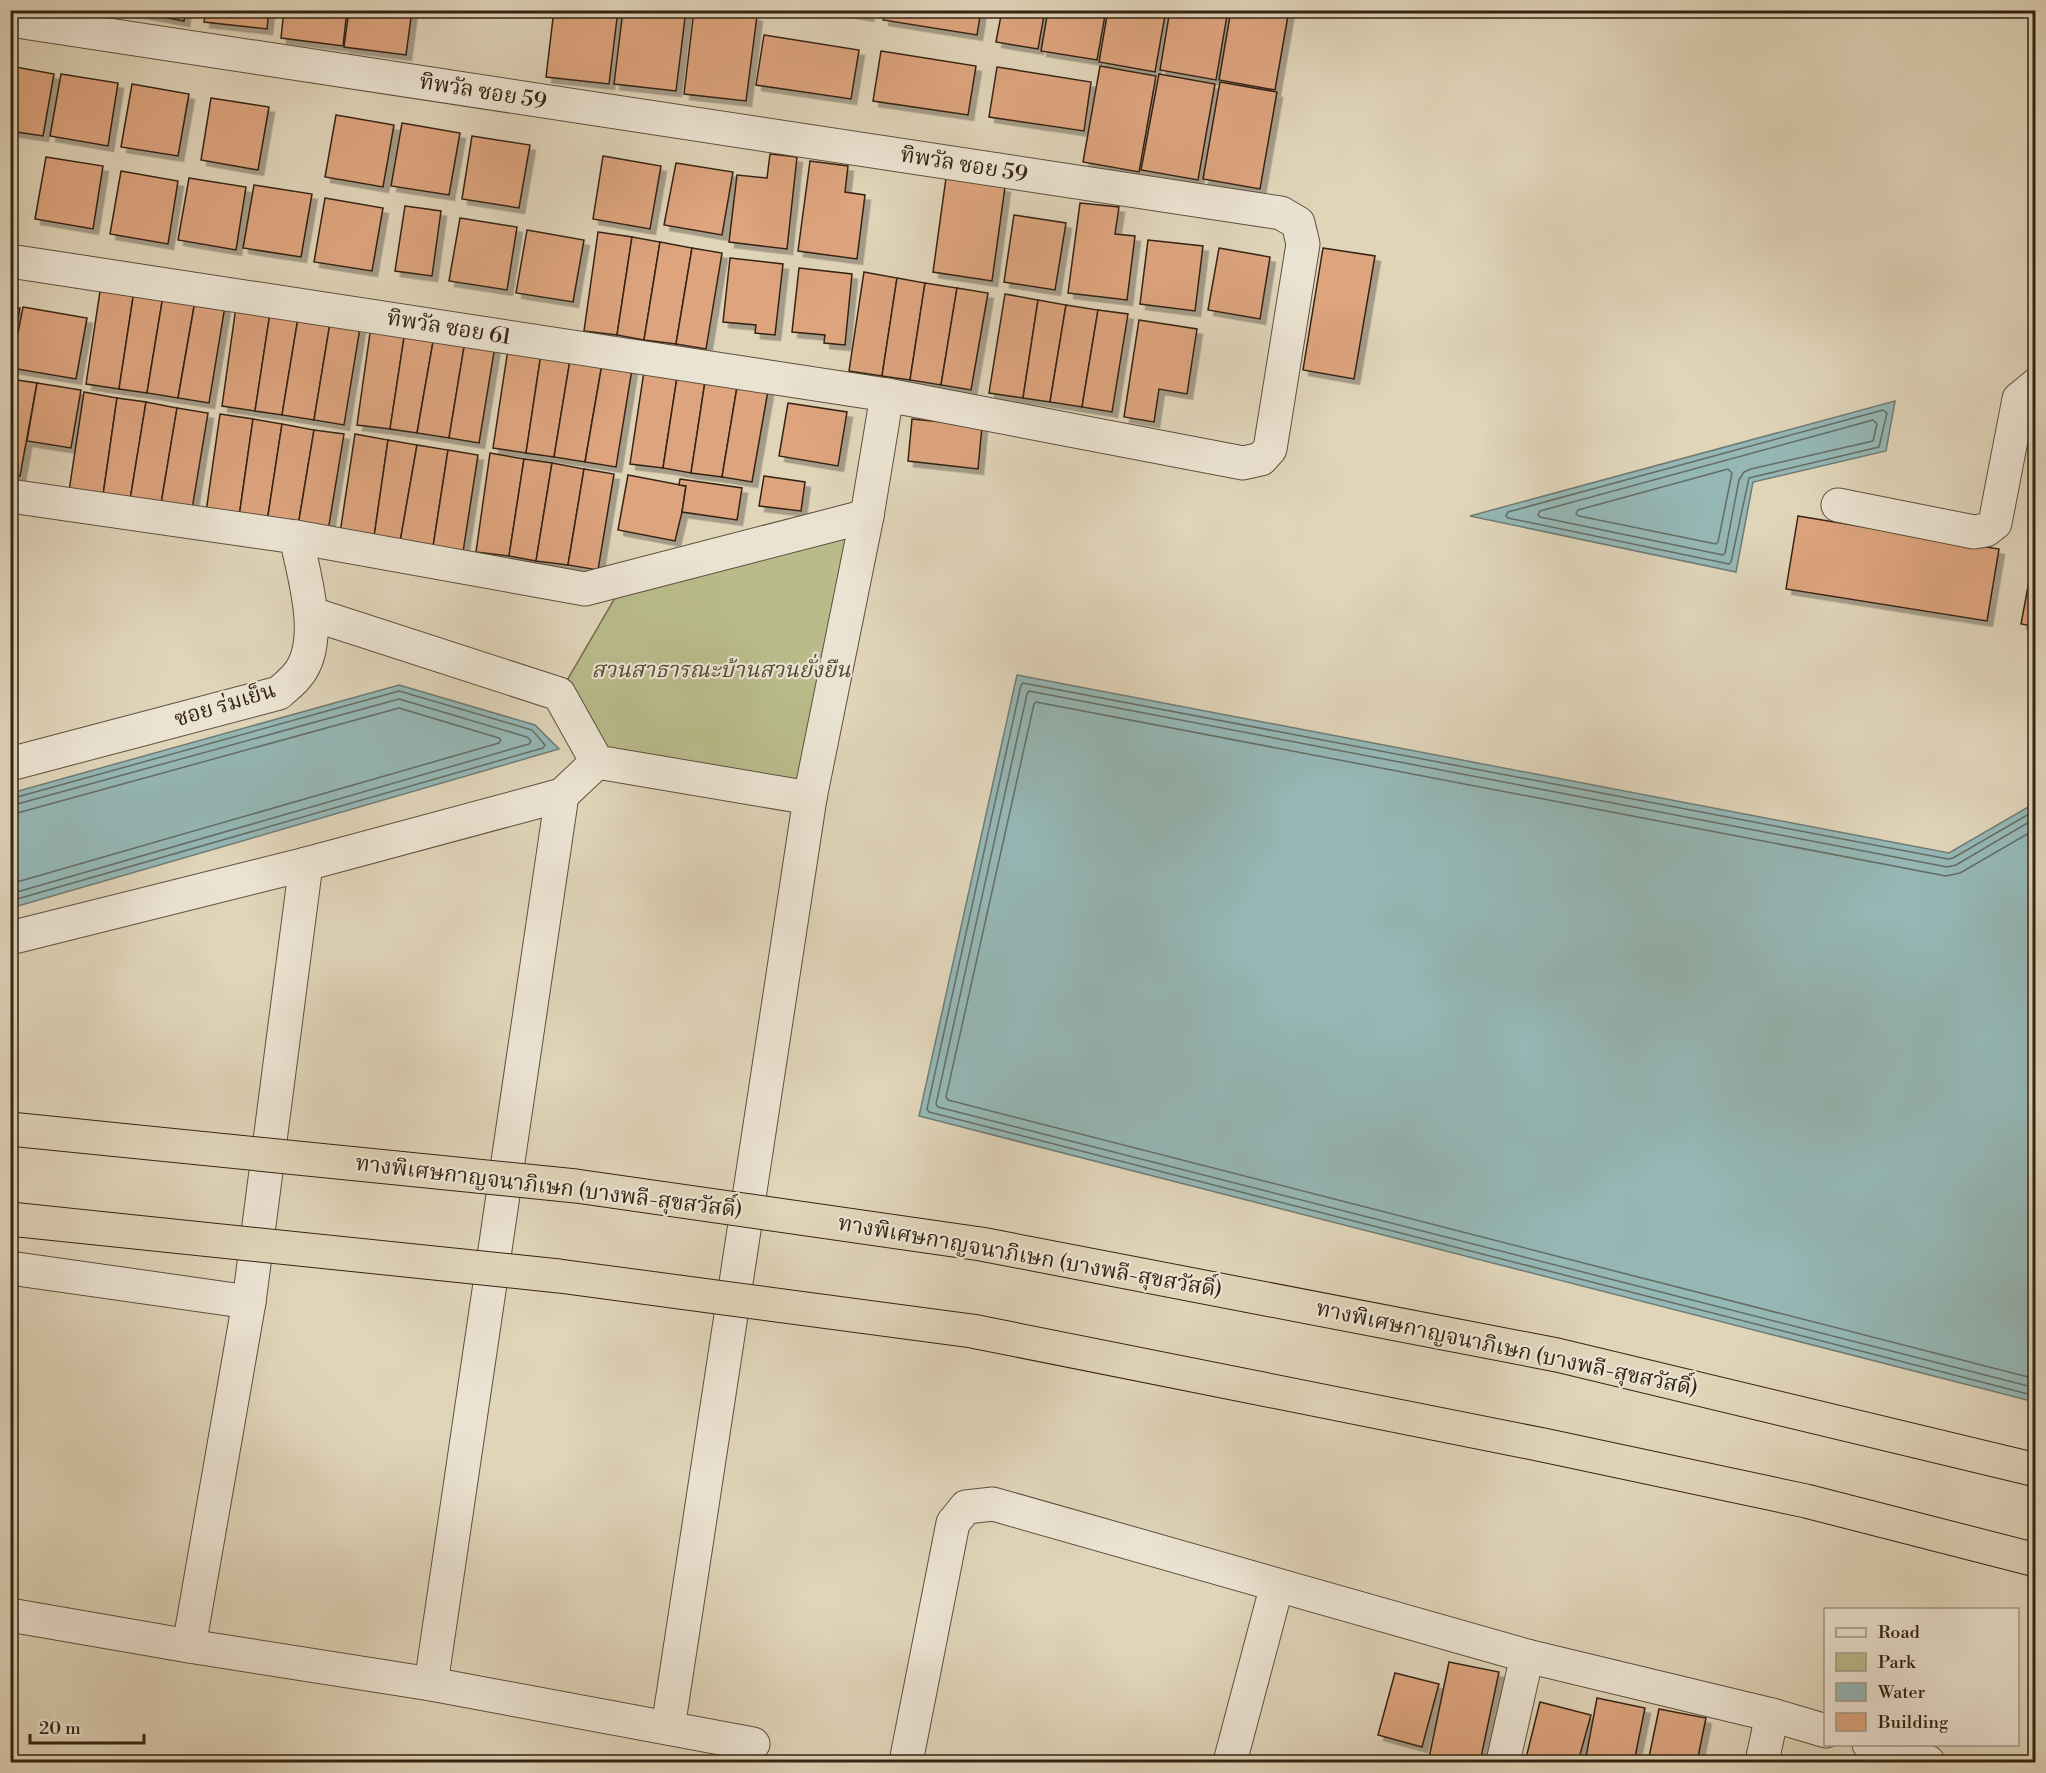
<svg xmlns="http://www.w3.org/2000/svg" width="2046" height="1773" font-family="'Libre Bodoni','Noto Serif Thai',serif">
<defs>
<filter id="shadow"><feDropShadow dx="5.5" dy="5.5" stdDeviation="0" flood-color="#0004"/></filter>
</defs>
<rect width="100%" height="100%" fill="#e0d4b9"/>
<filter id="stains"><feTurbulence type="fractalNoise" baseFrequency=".00333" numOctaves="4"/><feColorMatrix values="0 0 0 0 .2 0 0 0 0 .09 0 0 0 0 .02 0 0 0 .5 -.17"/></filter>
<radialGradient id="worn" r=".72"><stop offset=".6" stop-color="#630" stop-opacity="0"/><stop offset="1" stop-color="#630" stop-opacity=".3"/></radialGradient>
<path fill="#b9bb8b" stroke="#766f4e" stroke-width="1.5" d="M 867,516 L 810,798 L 597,762 L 559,694 L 626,579 Z"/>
<g fill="#95b7b5" stroke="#6e7c74" stroke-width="1.5">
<path d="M 1895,401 L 1886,451 L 1753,482 L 1736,572 L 1470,516 Z"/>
<path d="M 1017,675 L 1949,853 L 2035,803 L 2035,1402 L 919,1116 Z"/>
<path d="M 399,685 L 535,725 L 559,749 L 11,908 L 11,793 Z"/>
</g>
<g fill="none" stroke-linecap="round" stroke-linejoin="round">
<g stroke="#646d64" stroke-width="1.5">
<path d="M 1883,410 L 1887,413 L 1879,447 L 1749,478 L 1731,562 L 1729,564 L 1508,518 L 1506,516 L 1508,512 Z"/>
<path d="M 1873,420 L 1877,424 L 1873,441 L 1751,469 L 1744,472 L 1739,480 L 1725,553 L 1723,555 L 1540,517 L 1538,515 L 1540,511 Z"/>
<path d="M 1728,469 L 1732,473 L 1718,542 L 1716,544 L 1579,516 L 1576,514 L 1578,510 Z"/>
<path d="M 10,799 L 399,691 L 532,730 L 545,745 L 543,748 L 10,901"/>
<path d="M 10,806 L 399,699 L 527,737 L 531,741 L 529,744 L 10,894"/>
<path d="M 2036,810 L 1953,858 L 1948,859 L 1023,683 L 1021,685 L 927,1109 L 929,1112 L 2036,1396"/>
<path d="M 10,815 L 399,708 L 499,738 L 501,740 L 499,743 L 10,884"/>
<path d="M 2036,818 L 1956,865 L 1947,867 L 1029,691 L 1027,694 L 936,1104 L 938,1107 L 2036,1388"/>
<path d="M 2036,829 L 1960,873 L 1946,876 L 1036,702 L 1034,704 L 946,1097 L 948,1100 L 2036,1379"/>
</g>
</g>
<g fill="#dda47e" stroke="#342312" stroke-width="1.5" filter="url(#shadow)">
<path d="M 125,10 L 186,10 L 184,21 Z"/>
<path d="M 206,10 L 269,10 L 267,29 L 204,22 Z"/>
<path d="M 284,10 L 347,10 L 343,46 L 281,38 Z"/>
<path d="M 349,10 L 412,10 L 406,55 L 344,47 Z"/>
<path d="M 554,10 L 618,10 L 609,84 L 546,77 Z"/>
<path d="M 623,10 L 686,10 L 676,91 L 614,84 Z"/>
<path d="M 694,10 L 713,10 L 757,16 L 746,101 L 684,94 Z"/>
<path d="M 835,10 L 869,10 L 868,16 Z"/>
<path d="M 885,10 L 981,10 L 977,35 L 883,20 Z"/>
<path d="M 1002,10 L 1045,10 L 1038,49 L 996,42 Z"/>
<path d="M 1048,10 L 1106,10 L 1097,60 L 1041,51 Z"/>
<path d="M 1108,10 L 1166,10 L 1155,72 L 1099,62 Z"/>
<path d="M 1170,10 L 1228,10 L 1216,80 L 1160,70 Z"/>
<path d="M 1231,10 L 1289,10 L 1275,90 L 1219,80 Z"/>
<path d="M 764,35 L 859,50 L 851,99 L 756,85 Z"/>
<path d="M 881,51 L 976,66 L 968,115 L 873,101 Z"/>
<path d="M 10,66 L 54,74 L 43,136 L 10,131 Z"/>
<path d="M 1100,66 L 1156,76 L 1139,172 L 1083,162 Z"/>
<path d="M 997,67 L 1091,82 L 1084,131 L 989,117 Z"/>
<path d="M 61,74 L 118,83 L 108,146 L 50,136 Z"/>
<path d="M 1159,74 L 1215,84 L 1198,180 L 1141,170 Z"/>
<path d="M 1220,82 L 1277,92 L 1260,189 L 1203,179 Z"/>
<path d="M 132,84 L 189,94 L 178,156 L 121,147 Z"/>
<path d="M 211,98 L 269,107 L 258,170 L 201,160 Z"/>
<path d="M 336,115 L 394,125 L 383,187 L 325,177 Z"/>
<path d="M 402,123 L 460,133 L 449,195 L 391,186 Z"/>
<path d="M 472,136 L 530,145 L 519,208 L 462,199 Z"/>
<path d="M 770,154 L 797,157 L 787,249 L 729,242 L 737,175 L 767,178 Z"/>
<path d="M 603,156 L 661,166 L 650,229 L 593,219 Z"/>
<path d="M 46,157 L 103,166 L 93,229 L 35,219 Z"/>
<path d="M 810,161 L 848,166 L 845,192 L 865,195 L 857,259 L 798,251 Z"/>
<path d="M 676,163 L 733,172 L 722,235 L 664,225 Z"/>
<path d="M 121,171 L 178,181 L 168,244 L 110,234 Z"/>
<path d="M 189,178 L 246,187 L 236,250 L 178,240 Z"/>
<path d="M 946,178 L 1005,187 L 992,281 L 933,272 Z"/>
<path d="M 254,185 L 312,194 L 301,257 L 243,248 Z"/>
<path d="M 325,198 L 383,208 L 372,271 L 314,262 Z"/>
<path d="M 1080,203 L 1119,207 L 1115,234 L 1135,236 L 1127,300 L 1068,293 Z"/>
<path d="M 405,206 L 441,211 L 432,276 L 395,271 Z"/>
<path d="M 1014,215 L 1066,223 L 1055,290 L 1004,282 Z"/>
<path d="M 460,218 L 517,227 L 507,290 L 449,281 Z"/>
<path d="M 527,230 L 584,240 L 573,302 L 516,293 Z"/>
<path d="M 598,232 L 632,237 L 617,335 L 584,331 Z"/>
<path d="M 632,237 L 660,242 L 644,340 L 617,335 Z"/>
<path d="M 1148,240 L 1203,246 L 1195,311 L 1140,304 Z"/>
<path d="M 660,242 L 692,248 L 676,344 L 644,340 Z"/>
<path d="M 692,248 L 722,253 L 706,349 L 676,344 Z"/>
<path d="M 1219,248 L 1270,257 L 1260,319 L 1208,310 Z"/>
<path d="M 1323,248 L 1375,256 L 1354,379 L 1303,370 Z"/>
<path d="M 730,258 L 783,264 L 775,335 L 755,333 L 756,325 L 723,322 Z"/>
<path d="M 799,268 L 852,274 L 845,345 L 824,343 L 825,335 L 792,332 Z"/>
<path d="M 864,272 L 897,278 L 882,376 L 849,371 Z"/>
<path d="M 897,278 L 925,283 L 910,380 L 882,376 Z"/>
<path d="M 925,283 L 957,288 L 941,385 L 910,380 Z"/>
<path d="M 101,285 L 134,291 L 119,389 L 86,384 Z"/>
<path d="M 957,288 L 988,293 L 971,390 L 941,385 Z"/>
<path d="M 134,291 L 163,296 L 147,393 L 119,389 Z"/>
<path d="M 1005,294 L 1038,300 L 1023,398 L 989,393 Z"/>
<path d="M 163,296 L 195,301 L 178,398 L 147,393 Z"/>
<path d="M 1038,300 L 1066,305 L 1050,402 L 1023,398 Z"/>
<path d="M 195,301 L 225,306 L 209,403 L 178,398 Z"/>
<path d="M 1066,305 L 1098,310 L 1082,407 L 1050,402 Z"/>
<path d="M 10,306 L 20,308 L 10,359 Z"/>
<path d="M 23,307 L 87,318 L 76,379 L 11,368 Z"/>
<path d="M 236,307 L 270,313 L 255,411 L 222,406 Z"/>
<path d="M 1098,310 L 1128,314 L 1112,412 L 1082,407 Z"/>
<path d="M 270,313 L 298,318 L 282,415 L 255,411 Z"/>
<path d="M 298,318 L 330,323 L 314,420 L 282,415 Z"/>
<path d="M 1139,320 L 1197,329 L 1187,394 L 1159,389 L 1154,422 L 1124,417 Z"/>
<path d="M 330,323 L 360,328 L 344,425 L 314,420 Z"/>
<path d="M 371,326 L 405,331 L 390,429 L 357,425 Z"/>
<path d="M 405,331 L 434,336 L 417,433 L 390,429 Z"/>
<path d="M 434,336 L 465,341 L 449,438 L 417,433 Z"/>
<path d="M 465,341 L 495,346 L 479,443 L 449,438 Z"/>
<path d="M 508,349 L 541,354 L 526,453 L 493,448 Z"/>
<path d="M 541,354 L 570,360 L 554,457 L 526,453 Z"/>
<path d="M 570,360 L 602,364 L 585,462 L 554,457 Z"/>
<path d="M 602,364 L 632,369 L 616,467 L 585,462 Z"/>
<path d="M 645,365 L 678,371 L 663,468 L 630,464 Z"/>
<path d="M 678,371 L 706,375 L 691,473 L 663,468 Z"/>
<path d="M 706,375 L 738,381 L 722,477 L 691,473 Z"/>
<path d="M 10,379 L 37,383 L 20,476 L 10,475 Z"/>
<path d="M 738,381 L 769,385 L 752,482 L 722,477 Z"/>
<path d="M 37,383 L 81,390 L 71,448 L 27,441 Z"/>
<path d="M 84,392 L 117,398 L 103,495 L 69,491 Z"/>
<path d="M 117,398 L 146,402 L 130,500 L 103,495 Z"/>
<path d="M 146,402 L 177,408 L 161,504 L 130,500 Z"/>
<path d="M 788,403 L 847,412 L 838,466 L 779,456 Z"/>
<path d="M 177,408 L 208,413 L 192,509 L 161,504 Z"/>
<path d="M 220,414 L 253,419 L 239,517 L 206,512 Z"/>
<path d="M 253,419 L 282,424 L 267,522 L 239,517 Z"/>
<path d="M 912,419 L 982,426 L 978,469 L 908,461 Z"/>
<path d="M 282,424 L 314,430 L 298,526 L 267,522 Z"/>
<path d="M 314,430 L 344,434 L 328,531 L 298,526 Z"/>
<path d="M 355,434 L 388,440 L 374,537 L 340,533 Z"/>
<path d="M 388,440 L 417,445 L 400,542 L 374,537 Z"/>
<path d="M 417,445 L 448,450 L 433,547 L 400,542 Z"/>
<path d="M 448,450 L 478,455 L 463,552 L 433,547 Z"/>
<path d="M 490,453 L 524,459 L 509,556 L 476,552 Z"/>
<path d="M 524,459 L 552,463 L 536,561 L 509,556 Z"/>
<path d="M 552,463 L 584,469 L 568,565 L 536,561 Z"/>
<path d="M 584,469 L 614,474 L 598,570 L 568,565 Z"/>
<path d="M 628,475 L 686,486 L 682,512 L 675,541 L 618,530 Z"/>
<path d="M 764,476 L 805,482 L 801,511 L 759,506 Z"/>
<path d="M 680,479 L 742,488 L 737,520 L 682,512 L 686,486 L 679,485 Z"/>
<path d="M 1798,516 L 1999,549 L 1987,621 L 1786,589 Z"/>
<path d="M 2036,544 L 2036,627 L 2021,624 Z"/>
<path d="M 1449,1662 L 1499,1672 L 1480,1762 L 1452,1762 L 1429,1758 Z"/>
<path d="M 1395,1673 L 1439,1684 L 1422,1747 L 1378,1735 Z"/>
<path d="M 1597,1698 L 1645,1708 L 1634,1762 L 1585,1762 Z"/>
<path d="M 1540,1702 L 1591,1715 L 1578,1762 L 1525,1762 Z"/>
<path d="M 1659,1709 L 1706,1718 L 1697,1762 L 1648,1762 Z"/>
</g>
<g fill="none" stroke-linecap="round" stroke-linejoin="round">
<defs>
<g id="minor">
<path d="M 10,20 L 1281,213 L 1298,223 L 1303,244 L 1270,449 L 1261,459 L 1243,463 L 887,395 L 10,261"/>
<path d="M 10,496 L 296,537 L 585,589 L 867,516"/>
<path d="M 1838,505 L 1974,532 L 1986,530 L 1995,523 L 2019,399 L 2036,385"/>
<path d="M 312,614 L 559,694 L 597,762 L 810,798"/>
<path d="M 10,764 L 279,693 C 284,688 291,683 296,677 C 326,644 304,576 296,537"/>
<path d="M 10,938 L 306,864 L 562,795 L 597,762"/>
<path d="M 10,1268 L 249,1302"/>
<path d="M 10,1615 L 189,1646 L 431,1684 L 753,1744"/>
<path d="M 189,1646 L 249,1302 L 306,864"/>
<path d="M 431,1684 L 562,795"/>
<path d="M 668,1728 L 810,798 L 867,516 L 887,395"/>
<path d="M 1869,1744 L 1928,1762"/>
<path d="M 906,1762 L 953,1523 L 966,1507 L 993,1504 L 1527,1656 L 1772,1715 L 1826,1731"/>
<path d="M 1230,1762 L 1277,1585"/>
<path d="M 1503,1762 L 1527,1656"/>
<path d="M 1762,1762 L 1772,1715"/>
</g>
</defs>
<use href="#minor" stroke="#5f4f3c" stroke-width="35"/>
<use href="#minor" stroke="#ebe3d2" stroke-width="33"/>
<defs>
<g id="motorway-bridge">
<path d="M 10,1129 L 576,1186 L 981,1244 L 1557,1355 L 2036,1470"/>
<path d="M 10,1219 L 559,1276 L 972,1331 L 1543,1445 L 1806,1501 L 2036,1560"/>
</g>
</defs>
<use href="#motorway-bridge" stroke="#342312" stroke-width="35" stroke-linecap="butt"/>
<use href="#motorway-bridge" stroke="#e0d4b9" stroke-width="33"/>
</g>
<g text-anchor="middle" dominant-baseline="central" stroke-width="4.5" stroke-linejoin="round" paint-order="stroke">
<g font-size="22" fill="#342312" stroke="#ebe3d2">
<text transform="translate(483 92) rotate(9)">ทิพวัล ซอย 59</text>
<text transform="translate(964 165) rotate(9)">ทิพวัล ซอย 59</text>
<text transform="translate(449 328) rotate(9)">ทิพวัล ซอย 61</text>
<text transform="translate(225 705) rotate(-17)">ซอย ร่มเย็น</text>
<text transform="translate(549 1187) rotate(7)">ทางพิเศษกาญจนาภิเษก (บางพลี-สุขสวัสดิ์)</text>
<text transform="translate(1030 1257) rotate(10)">ทางพิเศษกาญจนาภิเษก (บางพลี-สุขสวัสดิ์)</text>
<text transform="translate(1507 1349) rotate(12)">ทางพิเศษกาญจนาภิเษก (บางพลี-สุขสวัสดิ์)</text>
</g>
<g font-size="22" font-style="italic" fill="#554930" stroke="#ebe3d2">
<text x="721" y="670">สวนสาธารณะบ้านสวนยั่งยืน</text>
</g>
</g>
<rect width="2046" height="1773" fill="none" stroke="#e0d4b9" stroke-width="36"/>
<rect x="12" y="12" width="2022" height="1749" fill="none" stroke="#342312" stroke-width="3"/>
<rect x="18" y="18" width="2010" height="1737" fill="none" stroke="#342312" stroke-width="1.5"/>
<rect x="1824" y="1608" width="195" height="138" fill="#ebe3d2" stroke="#a29685" stroke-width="1.5"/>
<rect x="1836" y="1628" width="30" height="9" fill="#ebe3d2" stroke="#a29685" stroke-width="1.5"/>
<text x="1878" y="1638" font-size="18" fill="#342312">Road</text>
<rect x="1836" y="1653" width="30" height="18" fill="#b9bb8b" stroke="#a29685" stroke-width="1.5"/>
<text x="1878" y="1668" font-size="18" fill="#342312">Park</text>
<rect x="1836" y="1683" width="30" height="18" fill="#95b7b5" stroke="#a29685" stroke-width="1.5"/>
<text x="1878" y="1698" font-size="18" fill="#342312">Water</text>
<rect x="1836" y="1713" width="30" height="18" fill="#dda47e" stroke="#a29685" stroke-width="1.5"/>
<text x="1878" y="1728" font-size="18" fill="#342312">Building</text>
<path d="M30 1734v9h114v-9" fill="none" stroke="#342312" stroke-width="3"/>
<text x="39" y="1734" font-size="18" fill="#342312" stroke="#ebe3d2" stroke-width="4.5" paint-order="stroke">20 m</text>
<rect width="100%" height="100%" filter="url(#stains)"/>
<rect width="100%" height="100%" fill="url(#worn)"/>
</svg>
